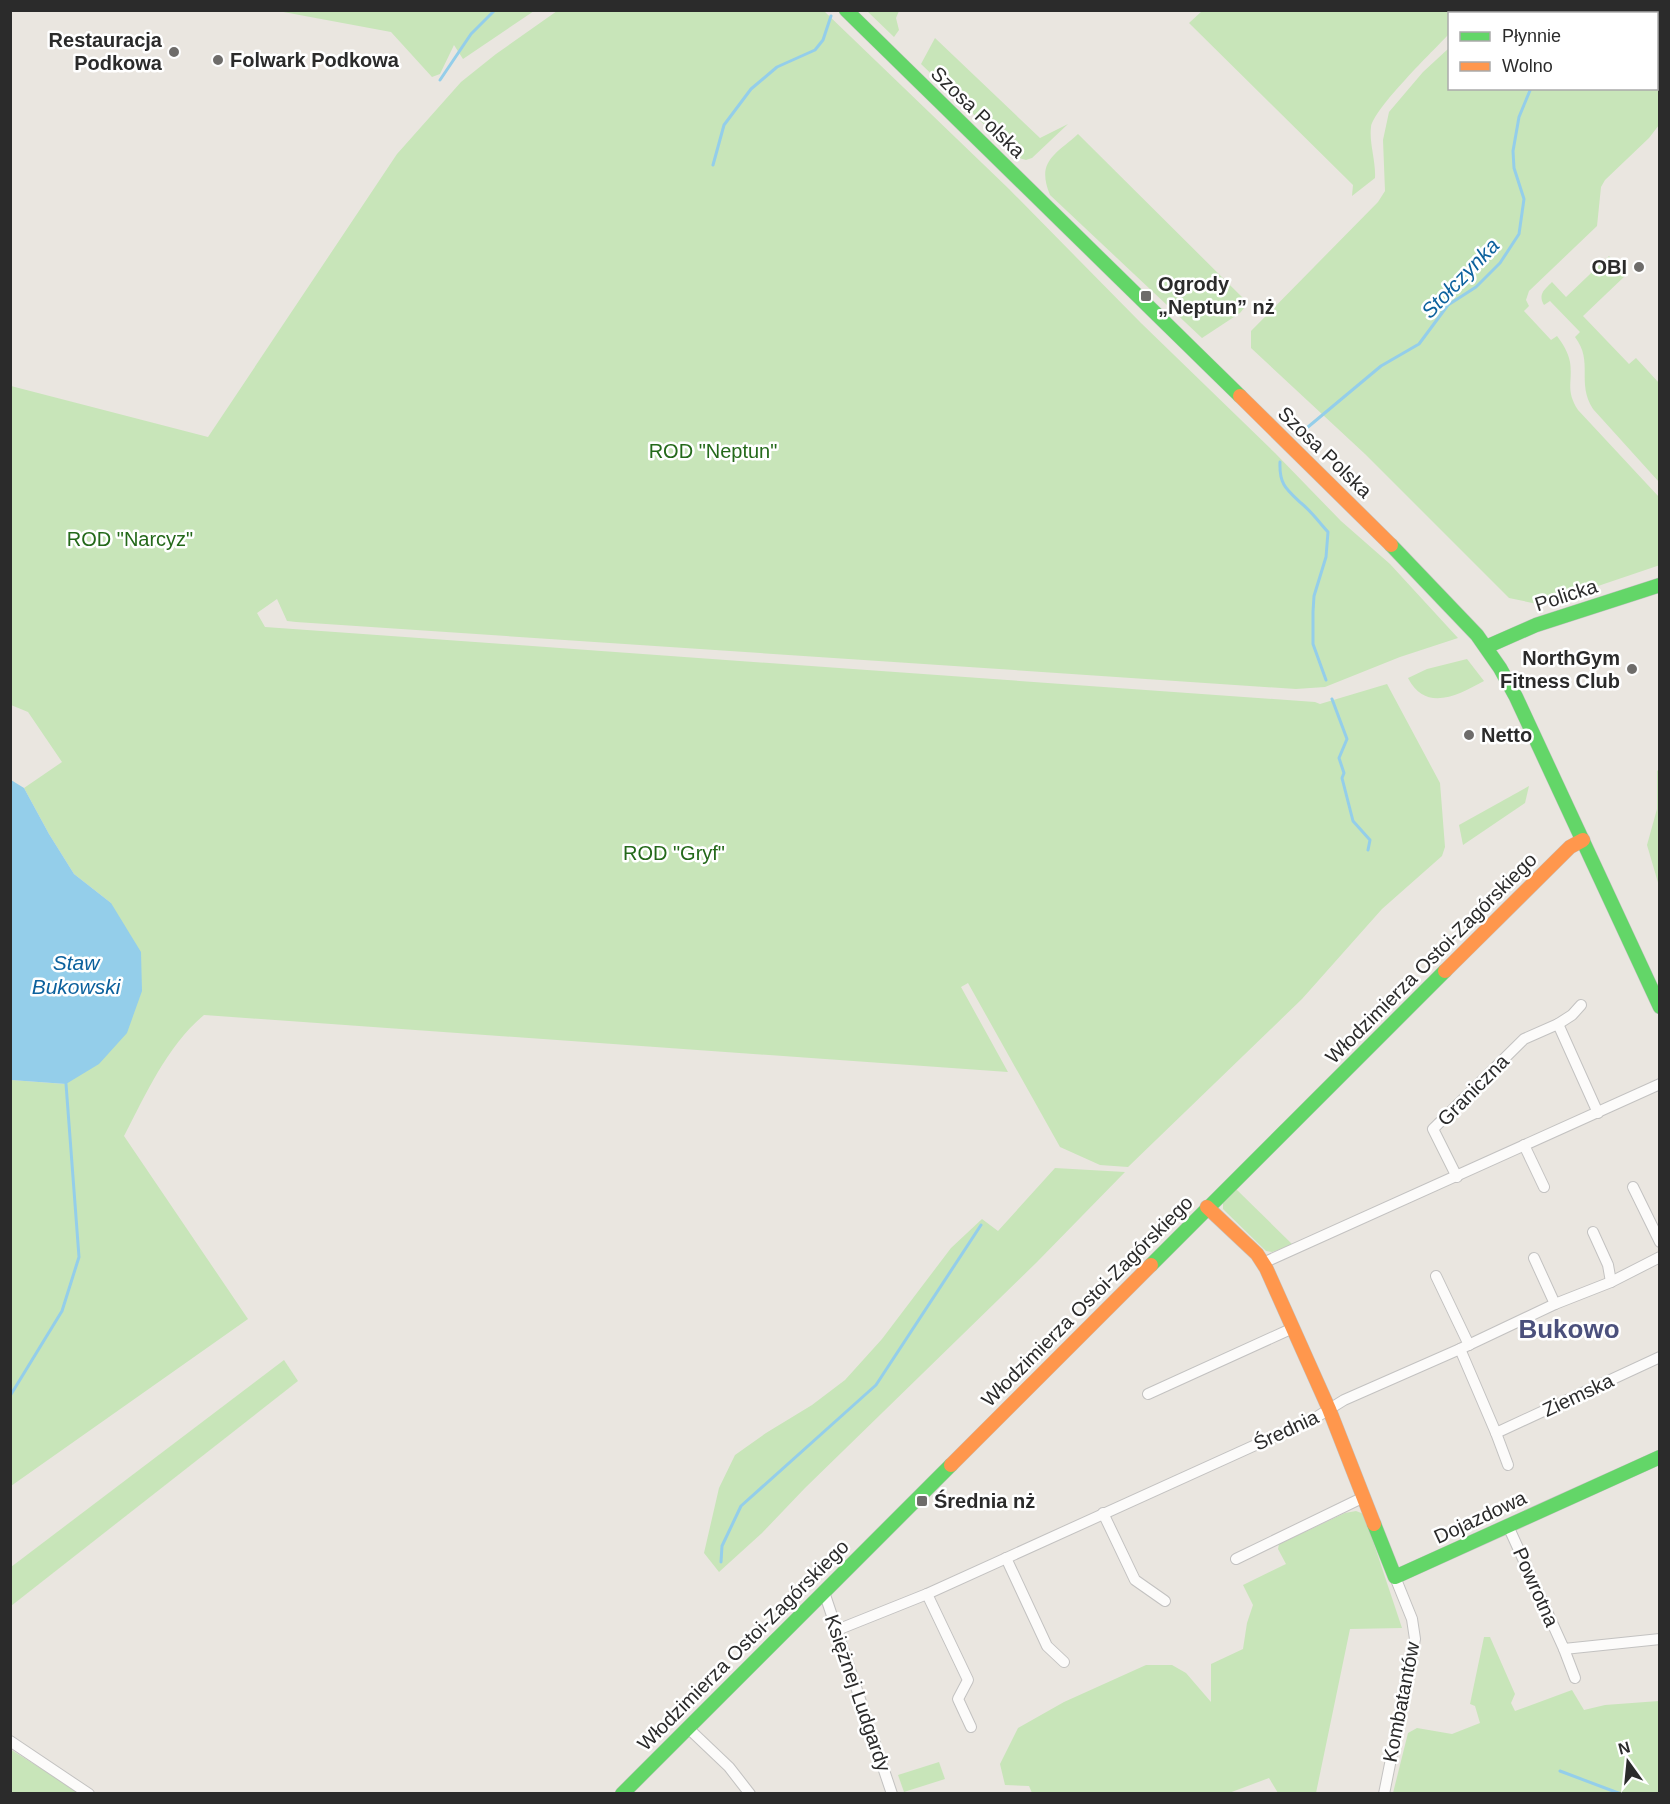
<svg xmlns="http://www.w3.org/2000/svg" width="1670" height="1804" font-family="Arial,sans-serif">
<rect width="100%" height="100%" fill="#eae6e0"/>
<g fill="#c8e5b9">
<path d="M 278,11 L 534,10 L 534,11 L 463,59 L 454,45 L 440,74 L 432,77 L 391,32 Z"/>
<path d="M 557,11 L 824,11 L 1009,189 L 1141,323 L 1275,453 L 1341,521 L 1390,564 L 1458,638 L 1400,657 L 1325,687 L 1296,689 L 296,622 L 287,621 L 277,599 L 257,613 L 265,627 L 1315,702 L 1320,704 L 1387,684 L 1440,783 L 1445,847 L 1442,856 L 1382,909 L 1302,999 L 1128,1167 L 1100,1165 L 1060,1147 L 968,983 L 961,987 L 1008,1072 L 204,1015 C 167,1046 146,1094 124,1136 L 248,1319 L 11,1486 L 11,1080 L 65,1084 L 111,903 L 74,874 L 49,834 L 24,788 L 62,762 L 28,712 L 11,705 L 11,386 L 208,437 L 397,154 L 461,82 L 496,54 Z"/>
<path d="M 867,11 L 899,11 L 896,18 L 899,30 L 894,37 Z"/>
<path d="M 1202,11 L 1473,10 L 1473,11 L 1470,13 L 1450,14 L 1449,34 C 1434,50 1374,108 1371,127 C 1369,143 1376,161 1375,178 L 1352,196 L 1353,185 L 1189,23 Z"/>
<path d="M 1564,11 L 1659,11 L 1659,125 L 1649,138 L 1605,180 L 1601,187 L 1597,226 L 1529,291 L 1526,300 L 1529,306 L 1524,311 L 1551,340 L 1557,336 C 1563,344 1568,352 1570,362 C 1573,382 1565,390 1578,410 L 1659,497 L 1660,565 L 1542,605 L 1509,598 L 1365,454 L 1251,348 L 1251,331 L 1378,202 L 1385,191 L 1383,140 L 1389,112 L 1423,72 L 1449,48 L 1450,88 L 1656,88 L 1656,14 L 1561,13 Z"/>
<path d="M 935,38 L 1040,138 L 1068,124 L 1032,158 L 1026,160 L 1019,158 L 921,64 Z"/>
<path d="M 1078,134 L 1248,303 L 1240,313 L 1202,338 L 1050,195 C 1036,161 1055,155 1078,134 Z"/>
<path d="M 1609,256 L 1626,275 L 1583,316 L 1629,364 L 1636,358 L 1659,383 L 1659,482 L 1593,409 C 1576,382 1594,362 1575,337 L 1580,332 L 1550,301 L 1544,305 C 1538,294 1544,290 1552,282 L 1566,297 Z"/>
<path d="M 1467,659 L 1484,681 C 1458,695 1426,713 1408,678 L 1427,669 Z"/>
<path d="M 1659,769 L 1659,886 L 1647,845 L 1657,809 L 1657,771 Z"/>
<path d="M 1529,786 L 1525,803 L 1463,845 L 1459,825 Z"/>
<path d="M 1055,1168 L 1125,1172 L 1037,1262 L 805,1488 L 762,1533 L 719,1572 L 704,1553 L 719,1488 L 735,1455 L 766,1433 L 812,1405 L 845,1380 L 882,1339 L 951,1248 L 982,1219 L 998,1231 Z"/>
<path d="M 1236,1189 L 1293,1245 L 1272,1252 L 1266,1251 L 1226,1212 L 1223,1209 L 1223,1203 Z"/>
<path d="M 284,1360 L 298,1381 L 11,1606 L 11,1567 Z"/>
<path d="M 1356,1511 L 1364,1514 L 1402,1628 L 1350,1629 L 1316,1793 L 1278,1793 L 1269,1778 L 1229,1793 L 1032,1793 L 1029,1786 L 1005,1785 L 1000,1764 L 1018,1728 L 1064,1702 L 1146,1665 L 1172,1665 L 1186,1673 L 1211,1702 L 1211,1664 L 1243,1649 L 1247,1623 L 1253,1605 L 1243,1585 L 1286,1564 L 1278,1549 L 1279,1544 L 1345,1513 Z"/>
<path d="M 1484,1637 L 1490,1637 L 1515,1694 L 1511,1703 L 1515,1711 L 1572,1690 L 1584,1710 L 1605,1705 L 1659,1701 L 1659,1793 L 1393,1793 L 1408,1733 L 1417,1728 L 1452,1734 L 1480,1723 L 1475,1706 L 1470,1704 Z"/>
<path d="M 10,1749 L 80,1793 L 11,1793 Z"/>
<path d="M 939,1762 L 945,1779 L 904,1792 L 898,1775 Z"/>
</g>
<path fill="#94ceea" d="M 11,780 L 24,788 L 49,834 L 74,874 L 111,903 L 141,952 L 142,991 L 127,1033 L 99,1064 L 66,1084 L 11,1080 Z"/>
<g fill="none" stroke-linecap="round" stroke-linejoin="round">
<g stroke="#94ceea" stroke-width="3">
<path d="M 1599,14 L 1602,10"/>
<path d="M 440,80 L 471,34 L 495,10"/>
<path d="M 713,165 L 724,125 L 751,89 L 777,67 L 815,50 L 823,40 L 831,16"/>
<path d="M 1302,432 L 1381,366 L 1419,344 L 1448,305 L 1476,287 L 1500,263 L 1519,234 L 1524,199 L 1514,168 L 1513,151 L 1519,117 L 1531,88"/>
<path d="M 1280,462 C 1279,484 1286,489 1301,503 C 1311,511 1319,522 1328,532 L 1326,557 L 1314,596 L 1313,612 L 1313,644 L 1326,680"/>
<path d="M 1332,699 L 1347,739 L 1339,758 L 1344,773 L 1342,778 L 1353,821 L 1370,840 L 1368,850"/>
<path d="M 10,1396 L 62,1311 L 79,1257 L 66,1084"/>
<path d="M 721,1562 L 722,1546 L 741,1506 L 876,1385 L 981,1225"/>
<path d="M 1560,1771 L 1621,1794"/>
</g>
<defs>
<g id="street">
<path d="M 1558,1024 L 1572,1015 L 1581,1005"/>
<path d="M 1524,1145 L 1544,1187"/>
<path d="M 1457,1177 L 1433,1129 L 1524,1039 L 1558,1024 L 1598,1113"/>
<path d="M 1633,1187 L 1660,1242"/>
<path d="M 1593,1232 L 1608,1265 L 1611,1282"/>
<path d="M 1534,1258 L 1555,1304"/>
<path d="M 1263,1263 L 1660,1084"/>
<path d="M 1436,1276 L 1469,1345"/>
<path d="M 1460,1349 L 1496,1433 L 1660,1357"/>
<path d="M 1148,1394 L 1293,1328"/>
<path d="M 1496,1433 L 1508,1465"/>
<path d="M 1103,1513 L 1135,1580 L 1165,1601"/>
<path d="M 1508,1526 L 1564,1649 L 1660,1639"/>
<path d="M 1006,1558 L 1047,1646 L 1064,1662"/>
<path d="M 1236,1559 L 1364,1497"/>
<path d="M 824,1592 L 892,1794"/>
<path d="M 927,1594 L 968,1680 L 958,1699 L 971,1727"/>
<path d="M 837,1630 L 927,1594 L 1315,1418 L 1344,1400 L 1460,1349 L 1555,1304 L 1611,1282 L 1660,1257"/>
<path d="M 1564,1649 L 1575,1678"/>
<path d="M 688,1728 L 729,1767 L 750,1794"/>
<path d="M 10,1741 L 89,1794"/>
<path d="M 1384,1794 L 1415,1639 L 1412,1619 L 1395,1577"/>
</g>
<g id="fast">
<path d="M 846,10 L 1240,396"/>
<path d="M 1391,545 L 1477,635 L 1500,668 L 1516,697 L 1660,1007"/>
<path d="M 1486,647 L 1536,625 L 1660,585"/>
<path d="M 1151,1265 L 1445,971"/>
<path d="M 1374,1524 L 1395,1577 L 1660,1457"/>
<path d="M 622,1794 L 951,1465"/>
</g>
<g id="slow">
<path d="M 1240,396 L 1391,545"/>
<path d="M 1445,971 L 1570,847 L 1583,840"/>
<path d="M 1207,1207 L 1257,1254 L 1266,1268 L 1329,1409 L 1374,1524"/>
<path d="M 951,1465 L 1151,1265"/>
</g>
</defs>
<use href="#street" stroke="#c3c2c1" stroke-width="12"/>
<use href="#fast" stroke="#c3c2c1" stroke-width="15"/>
<use href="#slow" stroke="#c3c2c1" stroke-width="15"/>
<use href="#street" stroke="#fcfbfa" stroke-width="10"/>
<use href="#fast" stroke="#63d668" stroke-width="14"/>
<use href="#slow" stroke="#ff974d" stroke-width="14"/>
</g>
<g fill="#6e6c6a" stroke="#fff" stroke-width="2">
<circle cx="174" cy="52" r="6"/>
<circle cx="218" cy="60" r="6"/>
<circle cx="1639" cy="267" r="6"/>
<rect x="1140" y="290" width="12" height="12" rx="3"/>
<circle cx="1632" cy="669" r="6"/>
<circle cx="1469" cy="735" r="6"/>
<rect x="916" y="1495" width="12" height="12" rx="3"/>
</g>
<g text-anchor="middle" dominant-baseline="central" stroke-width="5" stroke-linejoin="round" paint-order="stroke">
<g font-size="20" font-weight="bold" fill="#2b2b2b" stroke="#fff" text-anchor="start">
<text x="162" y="40" text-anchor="end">Restauracja<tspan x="162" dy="23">Podkowa</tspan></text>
<text x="230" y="60">Folwark Podkowa</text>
<text x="1627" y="267" text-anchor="end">OBI</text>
<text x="1158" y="284">Ogrody<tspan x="1158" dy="23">„Neptun” nż</tspan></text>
<text x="1620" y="658" text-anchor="end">NorthGym<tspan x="1620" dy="23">Fitness Club</tspan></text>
<text x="1481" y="735">Netto</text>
<text x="934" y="1501">Średnia nż</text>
</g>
<g font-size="20" fill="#2b2b2b" stroke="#fff">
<text transform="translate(978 112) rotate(44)">Szosa Polska</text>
<text transform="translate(1325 452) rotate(44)">Szosa Polska</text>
<text transform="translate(1566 595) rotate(-18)">Policka</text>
<text transform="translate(1431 958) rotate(-45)">Włodzimierza Ostoi-Zagórskiego</text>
<text transform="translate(1473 1090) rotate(-45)">Graniczna</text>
<text transform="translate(1087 1301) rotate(-45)">Włodzimierza Ostoi-Zagórskiego</text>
<text transform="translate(1578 1395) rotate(-25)">Ziemska</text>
<text transform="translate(1286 1430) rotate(-25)">Średnia</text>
<text transform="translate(1480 1517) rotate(-25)">Dojazdowa</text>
<text transform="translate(1536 1587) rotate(66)">Powrotna</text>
<text transform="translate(743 1645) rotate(-45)">Włodzimierza Ostoi-Zagórskiego</text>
<text transform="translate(858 1693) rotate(71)">Księżnej Ludgardy</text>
<text transform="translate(1401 1702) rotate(-79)">Kombatantów</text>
</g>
<g font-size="20" fill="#24691a" stroke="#fff">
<text x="713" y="451">ROD "Neptun"</text>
<text x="130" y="539">ROD "Narcyz"</text>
<text x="674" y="853">ROD "Gryf"</text>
</g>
<g font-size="21" font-style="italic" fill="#0c619d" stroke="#fff">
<text transform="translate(1460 278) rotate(-46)">Stołczynka</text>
<text x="76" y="962">Staw<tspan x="76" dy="24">Bukowski</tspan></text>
</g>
<g font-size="26" font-weight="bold" fill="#4b507c" stroke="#fff">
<text x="1569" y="1329">Bukowo</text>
</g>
</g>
<rect width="1670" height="1804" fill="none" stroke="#2b2b2b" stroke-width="24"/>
<rect x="1448" y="12" width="210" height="78" fill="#ffffff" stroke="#aaaaaa" stroke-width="1.5"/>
<rect x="1460" y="32" width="30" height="9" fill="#63d668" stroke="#aaaaaa" stroke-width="1.5"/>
<text x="1502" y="42" font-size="18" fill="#2b2b2b">Płynnie</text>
<rect x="1460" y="62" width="30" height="9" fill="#ff974d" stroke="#aaaaaa" stroke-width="1.5"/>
<text x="1502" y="72" font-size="18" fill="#2b2b2b">Wolno</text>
<g transform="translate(1628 1762) rotate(345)" stroke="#ffffff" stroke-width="4.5" paint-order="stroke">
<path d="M0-4.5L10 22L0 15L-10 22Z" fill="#2b2b2b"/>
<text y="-9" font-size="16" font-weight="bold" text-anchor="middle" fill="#2b2b2b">N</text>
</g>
</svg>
